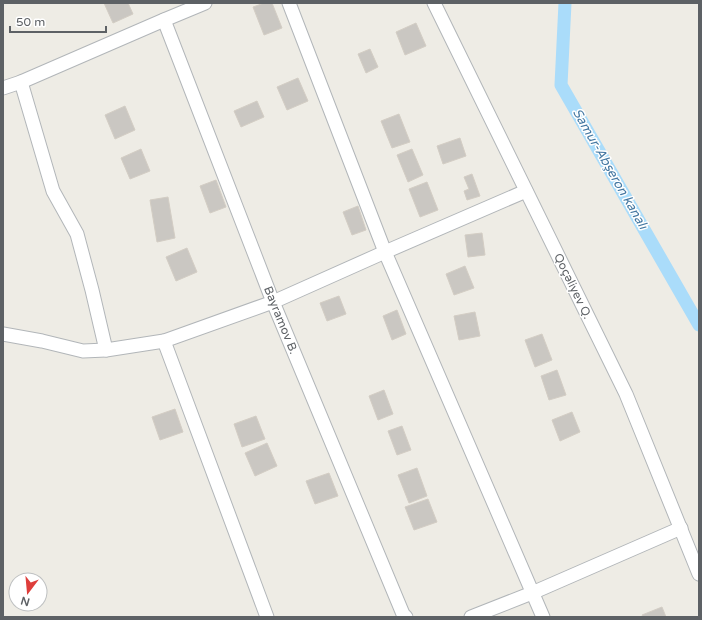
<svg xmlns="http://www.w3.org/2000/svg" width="702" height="620" font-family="'Varela Round',sans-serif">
<rect width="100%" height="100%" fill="#eeece5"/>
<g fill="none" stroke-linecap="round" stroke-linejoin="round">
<path stroke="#aadcfa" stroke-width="13" d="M 565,3 L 561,85 L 699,325"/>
</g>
<g fill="#cac7c2" stroke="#d3cdc4">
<path d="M 104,3 L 128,3 L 133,14 L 113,23 Z"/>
<path d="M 264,3 L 272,3 L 282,28 L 264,35 L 253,7 Z"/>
<path d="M 416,23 L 426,46 L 405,55 L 396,32 Z"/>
<path d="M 370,49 L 378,67 L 366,73 L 358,54 Z"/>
<path d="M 298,78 L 308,101 L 287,110 L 277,87 Z"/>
<path d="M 257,101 L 264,117 L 241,127 L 234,111 Z"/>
<path d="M 125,106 L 135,130 L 115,139 L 105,115 Z"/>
<path d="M 399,114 L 410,142 L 392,148 L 381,121 Z"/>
<path d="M 460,138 L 466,156 L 443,164 L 437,146 Z"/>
<path d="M 141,149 L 150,171 L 130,179 L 121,158 Z"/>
<path d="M 412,149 L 423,175 L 408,182 L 397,155 Z"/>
<path d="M 472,174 L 480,196 L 467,200 L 464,191 L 469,189 L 464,177 Z"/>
<path d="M 216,180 L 226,207 L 210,213 L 200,186 Z"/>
<path d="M 427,182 L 438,210 L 420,217 L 409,189 Z"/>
<path d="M 168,197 L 175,238 L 157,242 L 150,200 Z"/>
<path d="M 358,206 L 366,230 L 352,235 L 343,212 Z"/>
<path d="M 482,233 L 485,255 L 468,257 L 465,235 Z"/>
<path d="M 187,248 L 197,272 L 176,281 L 166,257 Z"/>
<path d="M 465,266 L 474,288 L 454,295 L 446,274 Z"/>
<path d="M 339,296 L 346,314 L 327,321 L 320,303 Z"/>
<path d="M 397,310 L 406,334 L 392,340 L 383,316 Z"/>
<path d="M 475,312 L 480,336 L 459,340 L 454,316 Z"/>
<path d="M 542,334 L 552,360 L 535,367 L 525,340 Z"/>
<path d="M 557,370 L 566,395 L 549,400 L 541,376 Z"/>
<path d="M 384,390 L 393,414 L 378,420 L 369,396 Z"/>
<path d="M 175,409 L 183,432 L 160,440 L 152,417 Z"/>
<path d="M 572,412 L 580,432 L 560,441 L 552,420 Z"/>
<path d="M 256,416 L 265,439 L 242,447 L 234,424 Z"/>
<path d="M 402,426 L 411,450 L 397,455 L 388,431 Z"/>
<path d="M 267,443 L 277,466 L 255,476 L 245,453 Z"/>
<path d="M 417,468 L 427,496 L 409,503 L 398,475 Z"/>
<path d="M 329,473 L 338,496 L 315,504 L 306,481 Z"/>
<path d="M 428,499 L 437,522 L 414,530 L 405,507 Z"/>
<path d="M 662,607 L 666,617 L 643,617 L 642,615 Z"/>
</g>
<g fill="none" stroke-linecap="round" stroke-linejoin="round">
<defs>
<g id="minor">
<path d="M 289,3 L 385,252 L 543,617"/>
<path d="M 434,3 L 626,394 L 699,574"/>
<path d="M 164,20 L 273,302 L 403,614 L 406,617"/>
<path d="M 21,82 L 53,191 L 77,234 L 92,290 L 106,350"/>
<path d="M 3,88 L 21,82 L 164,20 L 205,3"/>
<path d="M 3,334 L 42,341 L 83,351 L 106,350 L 164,341 L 273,302 L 385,252 L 526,191"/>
<path d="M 164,341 L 267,617"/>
<path d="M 471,617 L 532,593 L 681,528"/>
</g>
</defs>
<use href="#minor" stroke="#b2b6b9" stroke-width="15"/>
<use href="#minor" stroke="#fff" stroke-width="13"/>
</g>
<g text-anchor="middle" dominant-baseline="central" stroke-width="3" stroke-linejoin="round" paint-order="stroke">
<g font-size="12" fill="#5d6165" stroke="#fff">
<text transform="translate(573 286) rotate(64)">Qoçəliyev Q.</text>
<text transform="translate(281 320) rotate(68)">Bayramov B.</text>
</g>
<g font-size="13" font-style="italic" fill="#4478a2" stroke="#fff">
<text transform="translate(610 169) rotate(60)">Samur-Abşeron kanalı</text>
</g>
</g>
<rect width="702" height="620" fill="none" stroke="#5d6165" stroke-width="8"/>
<g transform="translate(28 592) rotate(196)"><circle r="19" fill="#ffffff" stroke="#bec0c1"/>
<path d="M0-3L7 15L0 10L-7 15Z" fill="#de3e3b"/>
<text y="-6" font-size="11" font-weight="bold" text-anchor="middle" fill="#5d6165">N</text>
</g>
<path d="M10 26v6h96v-6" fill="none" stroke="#5d6165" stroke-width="2"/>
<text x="16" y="26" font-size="12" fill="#5d6165" stroke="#ffffff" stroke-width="3" paint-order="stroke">50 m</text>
</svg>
